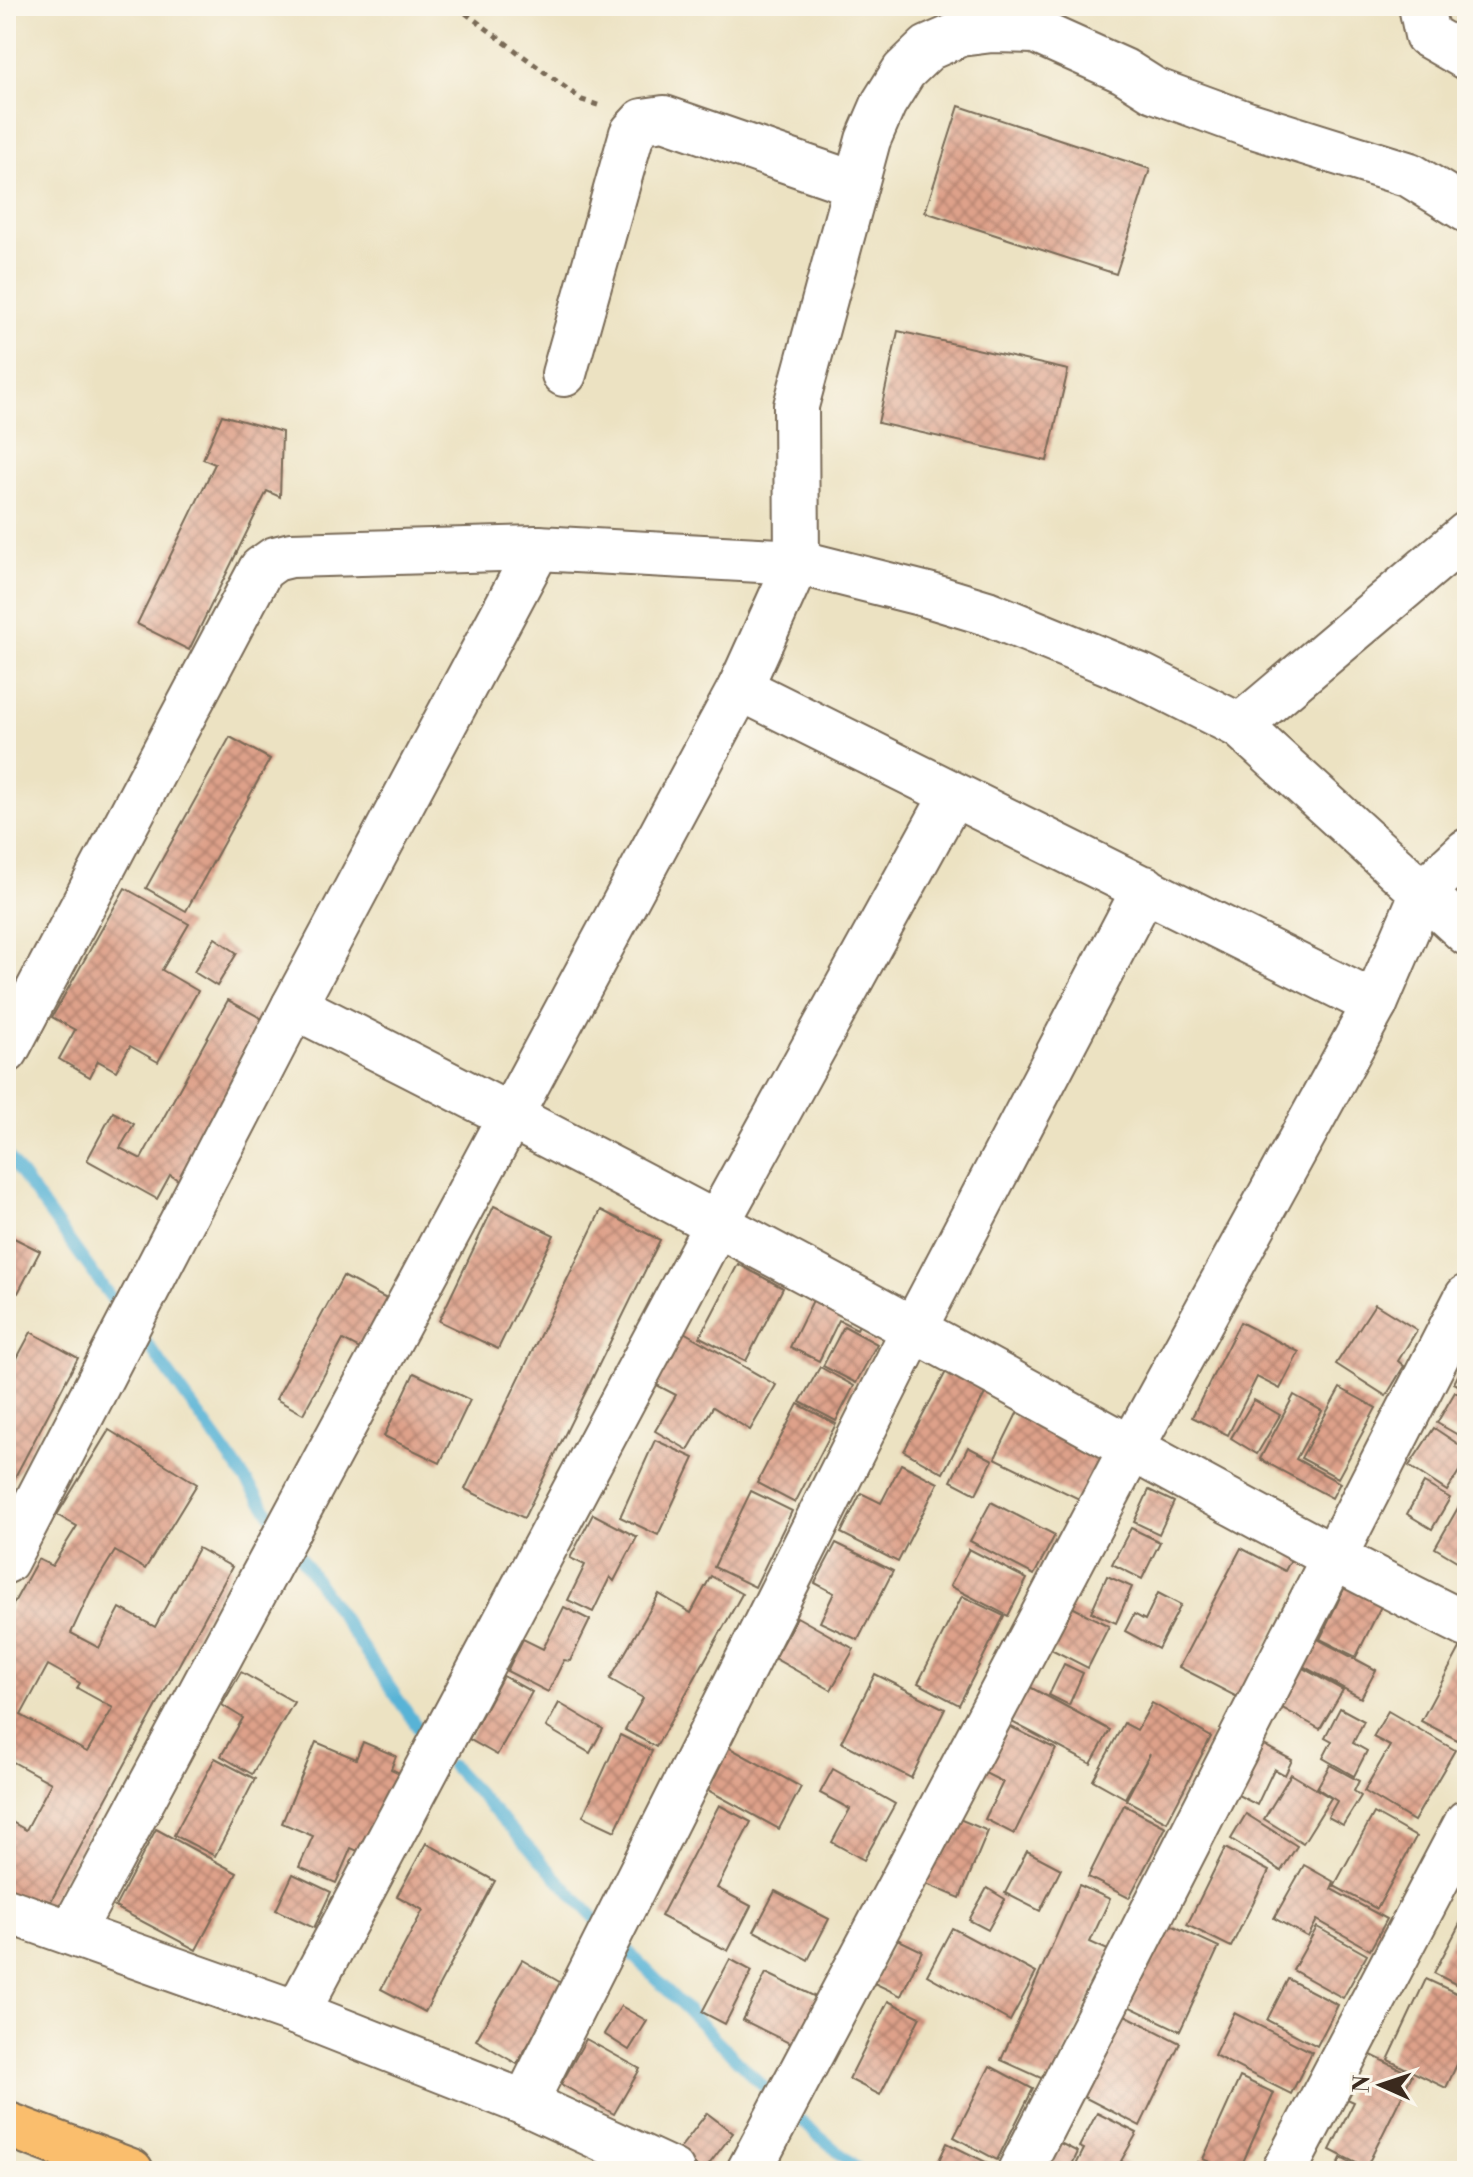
<svg xmlns="http://www.w3.org/2000/svg" width="1473" height="2177" font-family="'Libre Bodoni',serif">
<defs>
<pattern id="building-cross-hatch" width="8" height="8" patternUnits="userSpaceOnUse" patternTransform="scale(2)"><rect width="8" height="8" fill="#dea18a"/><path d="M0 0l8 8M0 8l8-8" fill="none" stroke="#b58370"/></pattern>
</defs>
<rect width="100%" height="100%" fill="#fbf7ec"/>
<filter id="ink" filterUnits="userSpaceOnUse"><feTurbulence type="fractalNoise" baseFrequency=".0125" numOctaves="2"/><feDisplacementMap in="SourceGraphic" scale="16" xChannelSelector="R" yChannelSelector="G"/><feConvolveMatrix kernelMatrix="1 2 1 2 8 2 1 2 1" color-interpolation-filters="sRGB"/></filter>
<filter id="wash" filterUnits="userSpaceOnUse"><feTurbulence type="fractalNoise" baseFrequency=".006" numOctaves="4" result="noise"/><feDisplacementMap in="SourceGraphic" scale="32" xChannelSelector="R" yChannelSelector="G"/><feGaussianBlur stdDeviation="1.8" result="paint"/><feColorMatrix in="noise" values="0 0 0 0 0 0 0 0 0 0 0 0 0 0 0 0 0 1.4 0 .05"/><feComposite in="paint" operator="in"/></filter>
<g filter="url(#wash)">
<rect width="100%" height="100%" fill="#ece2c2"/>
<g fill="none" stroke-linecap="round" stroke-linejoin="round">
<g stroke="#58b3d6" stroke-width="12">
<path d="M 6,1154 L 123,1314"/>
<path d="M 141,1335 L 279,1526"/>
<path d="M 296,1551 L 429,1744"/>
<path d="M 452,1766 L 605,1929"/>
<path d="M 620,1943 L 778,2101"/>
<path d="M 801,2121 L 861,2171"/>
</g>
</g>
<g id="blocks">
<g fill="url(#building-cross-hatch)" fill-rule="evenodd">
<path d="M 959,106 L 1150,169 L 1116,274 L 925,212 Z"/>
<path d="M 898,331 L 1068,370 L 1047,461 L 878,423 Z"/>
<path d="M 222,415 L 282,432 L 280,497 L 267,491 L 189,650 L 137,624 L 215,464 L 203,459 Z"/>
<path d="M 230,737 L 270,759 L 186,911 L 146,888 Z"/>
<path d="M 125,888 L 189,924 L 162,970 L 198,991 L 158,1062 L 130,1046 L 116,1071 L 98,1061 L 90,1077 L 59,1059 L 75,1030 L 52,1017 Z"/>
<path d="M 215,938 L 237,953 L 217,986 L 194,972 Z"/>
<path d="M 228,1000 L 266,1021 L 188,1186 L 170,1175 L 157,1199 L 87,1160 L 113,1112 L 134,1124 L 120,1148 L 141,1159 Z"/>
<path d="M 494,1206 L 554,1235 L 498,1349 L 439,1321 Z"/>
<path d="M 601,1210 L 660,1240 L 524,1518 L 465,1489 Z"/>
<path d="M 6,1234 L 40,1251 L 18,1293 L 6,1287 Z"/>
<path d="M 738,1264 L 783,1288 L 746,1361 L 700,1337 Z"/>
<path d="M 343,1276 L 398,1305 L 371,1355 L 343,1340 L 303,1414 L 276,1399 Z"/>
<path d="M 817,1292 L 864,1316 L 857,1329 L 839,1320 L 819,1361 L 790,1347 Z"/>
<path d="M 1375,1304 L 1417,1330 L 1398,1361 L 1404,1366 L 1386,1396 L 1336,1364 Z"/>
<path d="M 1240,1322 L 1299,1352 L 1280,1389 L 1257,1377 L 1228,1435 L 1192,1417 Z"/>
<path d="M 844,1326 L 877,1344 L 856,1383 L 823,1366 Z"/>
<path d="M 682,1331 L 776,1385 L 750,1430 L 713,1407 L 688,1450 L 655,1431 L 676,1395 L 653,1383 Z"/>
<path d="M 31,1332 L 78,1358 L 6,1494 L 6,1371 L 9,1373 Z"/>
<path d="M 1467,1358 L 1467,1390 L 1454,1383 Z"/>
<path d="M 820,1367 L 854,1386 L 836,1421 L 800,1402 Z"/>
<path d="M 948,1368 L 987,1390 L 943,1473 L 904,1451 Z"/>
<path d="M 414,1373 L 470,1400 L 440,1463 L 384,1436 Z"/>
<path d="M 1340,1388 L 1376,1408 L 1338,1478 L 1301,1458 Z"/>
<path d="M 1455,1392 L 1467,1398 L 1467,1440 L 1437,1423 Z"/>
<path d="M 1294,1395 L 1322,1411 L 1296,1459 L 1340,1483 L 1332,1498 L 1260,1459 Z"/>
<path d="M 1254,1400 L 1280,1415 L 1257,1454 L 1231,1438 Z"/>
<path d="M 1023,1401 L 1110,1444 L 1083,1501 L 995,1458 Z"/>
<path d="M 798,1404 L 836,1424 L 795,1503 L 757,1483 Z"/>
<path d="M 1434,1428 L 1467,1450 L 1467,1458 L 1447,1491 L 1409,1466 Z"/>
<path d="M 109,1430 L 197,1484 L 145,1569 L 115,1551 L 91,1590 L 71,1633 L 99,1648 L 120,1608 L 155,1627 L 198,1548 L 232,1567 L 44,1914 L 6,1893 L 6,1829 L 10,1821 L 26,1830 L 51,1783 L 6,1758 L 6,1617 L 38,1559 L 52,1566 L 77,1526 L 57,1515 ZM 48,1665 L 80,1683 L 77,1688 L 113,1708 L 87,1752 L 21,1715 Z"/>
<path d="M 655,1440 L 694,1458 L 658,1535 L 620,1517 Z"/>
<path d="M 968,1447 L 993,1460 L 976,1494 L 951,1481 Z"/>
<path d="M 901,1464 L 938,1483 L 898,1562 L 841,1533 L 861,1493 L 881,1503 Z"/>
<path d="M 1424,1483 L 1450,1498 L 1432,1529 L 1407,1514 Z"/>
<path d="M 1149,1490 L 1174,1502 L 1159,1534 L 1134,1522 Z"/>
<path d="M 751,1491 L 792,1511 L 755,1587 L 714,1567 Z"/>
<path d="M 1467,1492 L 1467,1567 L 1435,1548 Z"/>
<path d="M 991,1502 L 1055,1535 L 1034,1575 L 970,1541 Z"/>
<path d="M 593,1514 L 637,1537 L 614,1581 L 610,1577 L 593,1612 L 568,1600 L 585,1565 L 570,1558 Z"/>
<path d="M 1131,1528 L 1160,1542 L 1142,1579 L 1112,1564 Z"/>
<path d="M 836,1543 L 893,1571 L 858,1640 L 820,1622 L 834,1593 L 815,1583 Z"/>
<path d="M 1241,1548 L 1285,1571 L 1296,1550 L 1311,1558 L 1239,1698 L 1179,1667 Z"/>
<path d="M 969,1549 L 1027,1579 L 1008,1616 L 950,1586 Z"/>
<path d="M 1353,1570 L 1390,1588 L 1356,1657 L 1320,1639 Z"/>
<path d="M 711,1576 L 742,1594 L 656,1747 L 625,1730 L 643,1698 L 610,1679 L 659,1594 L 691,1613 Z"/>
<path d="M 1107,1576 L 1132,1587 L 1116,1623 L 1091,1612 Z"/>
<path d="M 1158,1593 L 1181,1605 L 1158,1649 L 1125,1631 L 1134,1614 L 1145,1620 Z"/>
<path d="M 962,1596 L 1004,1616 L 959,1705 L 918,1683 Z"/>
<path d="M 1070,1606 L 1109,1626 L 1088,1668 L 1049,1648 Z"/>
<path d="M 564,1607 L 590,1620 L 570,1661 L 564,1660 L 548,1692 L 507,1671 L 523,1639 L 543,1649 Z"/>
<path d="M 797,1617 L 854,1649 L 831,1690 L 774,1658 Z"/>
<path d="M 1316,1638 L 1376,1670 L 1361,1698 L 1301,1665 Z"/>
<path d="M 1461,1646 L 1467,1649 L 1467,1745 L 1421,1721 Z"/>
<path d="M 1064,1664 L 1083,1673 L 1069,1705 L 1049,1695 Z"/>
<path d="M 1301,1667 L 1343,1690 L 1320,1729 L 1279,1706 Z"/>
<path d="M 241,1672 L 294,1702 L 252,1774 L 221,1756 L 243,1718 L 222,1705 Z"/>
<path d="M 875,1674 L 945,1709 L 911,1778 L 841,1742 Z"/>
<path d="M 503,1676 L 532,1692 L 497,1755 L 469,1739 Z"/>
<path d="M 1028,1686 L 1110,1730 L 1091,1764 L 1010,1721 Z"/>
<path d="M 559,1703 L 603,1729 L 590,1753 L 546,1727 Z"/>
<path d="M 1152,1703 L 1211,1737 L 1167,1822 L 1126,1800 L 1150,1754 L 1125,1798 L 1093,1780 L 1124,1723 L 1137,1730 Z"/>
<path d="M 1340,1708 L 1364,1721 L 1353,1743 L 1367,1751 L 1354,1776 L 1323,1758 L 1332,1741 L 1325,1737 Z"/>
<path d="M 1388,1711 L 1455,1750 L 1414,1821 L 1364,1791 L 1390,1746 L 1373,1737 Z"/>
<path d="M 1003,1723 L 1056,1749 L 1014,1834 L 985,1819 L 1003,1782 L 979,1770 Z"/>
<path d="M 620,1735 L 652,1751 L 615,1831 L 583,1816 Z"/>
<path d="M 316,1742 L 356,1759 L 363,1742 L 396,1756 L 391,1769 L 406,1776 L 372,1857 L 351,1848 L 336,1883 L 299,1867 L 313,1836 L 282,1823 Z"/>
<path d="M 1260,1743 L 1292,1760 L 1285,1775 L 1274,1769 L 1257,1805 L 1234,1793 Z"/>
<path d="M 728,1747 L 801,1787 L 779,1829 L 706,1789 Z"/>
<path d="M 215,1758 L 255,1779 L 215,1856 L 174,1835 Z"/>
<path d="M 1330,1765 L 1359,1781 L 1354,1791 L 1361,1796 L 1343,1825 L 1328,1817 L 1337,1801 L 1317,1788 Z"/>
<path d="M 833,1769 L 895,1804 L 864,1860 L 832,1842 L 850,1809 L 820,1793 Z"/>
<path d="M 1291,1774 L 1331,1798 L 1303,1843 L 1264,1819 Z"/>
<path d="M 719,1805 L 751,1822 L 717,1888 L 751,1906 L 728,1951 L 661,1916 Z"/>
<path d="M 1124,1805 L 1166,1827 L 1129,1898 L 1088,1877 Z"/>
<path d="M 1374,1813 L 1416,1837 L 1377,1909 L 1334,1886 Z"/>
<path d="M 1246,1814 L 1297,1846 L 1281,1871 L 1231,1839 Z"/>
<path d="M 952,1816 L 988,1831 L 960,1898 L 924,1883 Z"/>
<path d="M 156,1829 L 237,1873 L 196,1950 L 115,1907 Z"/>
<path d="M 426,1843 L 495,1881 L 425,2012 L 381,1989 L 423,1910 L 397,1896 Z"/>
<path d="M 1225,1848 L 1269,1871 L 1231,1947 L 1187,1925 Z"/>
<path d="M 1027,1851 L 1061,1869 L 1040,1911 L 1005,1893 Z"/>
<path d="M 1304,1865 L 1334,1882 L 1331,1889 L 1387,1919 L 1370,1950 L 1317,1920 L 1308,1937 L 1274,1918 Z"/>
<path d="M 293,1874 L 331,1892 L 314,1928 L 276,1910 Z"/>
<path d="M 1079,1885 L 1110,1899 L 1090,1942 L 1110,1951 L 1052,2083 L 1001,2060 Z"/>
<path d="M 987,1888 L 1005,1899 L 988,1930 L 969,1920 Z"/>
<path d="M 775,1891 L 829,1919 L 808,1960 L 754,1931 Z"/>
<path d="M 1467,1910 L 1467,1990 L 1434,1973 Z"/>
<path d="M 1165,1922 L 1219,1947 L 1180,2031 L 1126,2005 Z"/>
<path d="M 1317,1927 L 1367,1955 L 1343,1998 L 1293,1970 Z"/>
<path d="M 952,1928 L 1036,1973 L 1010,2021 L 927,1975 Z"/>
<path d="M 895,1938 L 922,1951 L 901,1996 L 874,1983 Z"/>
<path d="M 730,1959 L 752,1971 L 725,2024 L 702,2012 Z"/>
<path d="M 522,1960 L 563,1984 L 517,2064 L 476,2040 Z"/>
<path d="M 766,1973 L 822,2000 L 799,2048 L 743,2020 Z"/>
<path d="M 1288,1979 L 1338,2005 L 1317,2046 L 1267,2020 Z"/>
<path d="M 1426,1979 L 1467,1998 L 1467,2043 L 1446,2088 L 1388,2060 Z"/>
<path d="M 888,2001 L 920,2017 L 880,2095 L 849,2079 Z"/>
<path d="M 621,2006 L 647,2021 L 629,2050 L 604,2034 Z"/>
<path d="M 1234,2013 L 1312,2052 L 1291,2094 L 1214,2055 Z"/>
<path d="M 1123,2014 L 1180,2043 L 1140,2126 L 1082,2096 Z"/>
<path d="M 586,2039 L 640,2069 L 614,2114 L 561,2084 Z"/>
<path d="M 1367,2053 L 1412,2075 L 1366,2168 L 1330,2150 L 1354,2102 L 1345,2098 Z"/>
<path d="M 990,2066 L 1033,2089 L 997,2160 L 954,2137 Z"/>
<path d="M 1240,2077 L 1274,2093 L 1239,2171 L 1230,2171 L 1203,2159 Z"/>
<path d="M 707,2113 L 733,2133 L 704,2171 L 677,2152 Z"/>
<path d="M 1097,2113 L 1137,2133 L 1121,2161 L 1140,2171 L 1073,2171 L 1084,2149 L 1079,2147 Z"/>
<path d="M 1056,2141 L 1078,2152 L 1069,2171 L 1042,2171 Z"/>
<path d="M 947,2143 L 1004,2171 L 934,2171 Z"/>
<path d="M 1341,2158 L 1367,2171 L 1335,2171 Z"/>
<path d="M 1198,2162 L 1219,2171 L 1194,2171 Z"/>
</g>
</g>
</g>
<g filter="url(#ink)">
<use href="#blocks" fill-opacity="0" stroke="#796a57" stroke-width="2"/>
<g fill="none" stroke-linecap="round" stroke-linejoin="round">
<defs>
<g id="minor">
<path d="M 1421,6 L 1427,35 L 1467,58"/>
<path d="M 564,374 L 632,133 L 643,121 L 664,118 L 855,184"/>
<path d="M 740,688 C 951,795 1164,898 1375,1004"/>
<path d="M 1240,726 L 1467,534"/>
<path d="M 294,1006 C 503,1111 710,1219 915,1330 C 1099,1429 1280,1533 1467,1625"/>
<path d="M 6,1051 L 261,569 L 275,559 L 291,555 L 538,548 L 797,562 L 928,595 L 987,613 L 1141,676 L 1240,726 L 1467,933"/>
<path d="M 6,1561 L 294,1006 L 538,548"/>
<path d="M 6,1910 L 297,2013 L 525,2103 L 672,2171"/>
<path d="M 72,1932 L 740,688 L 797,562 L 796,406 L 868,140 L 884,103 L 904,71 L 928,48 L 960,34 L 992,30 L 1035,31 L 1124,71 L 1154,90 L 1247,124 L 1410,175 L 1467,210"/>
<path d="M 297,2013 L 716,1225 L 952,796"/>
<path d="M 525,2103 L 914,1329 L 1145,888"/>
<path d="M 749,2171 L 1131,1449 L 1375,1004 L 1423,892 L 1467,851"/>
<path d="M 1020,2171 L 1467,1297"/>
<path d="M 1284,2171 L 1467,1822"/>
</g>
<path id="highway" d="M 6,2124 L 131,2171"/>
</defs>
<use href="#minor" stroke="#796a57" stroke-width="48"/>
<use href="#highway" stroke="#796a57" stroke-width="48"/>
<path stroke="#796a57" stroke-width="5" stroke-dasharray="6 6" stroke-linecap="butt" d="M 456,6 L 582,100 L 601,106"/>
<use href="#minor" stroke="#fff" stroke-width="44"/>
<use href="#highway" stroke="#fabe6d" stroke-width="44"/>
</g>
</g>
<rect width="1473" height="2177" fill="none" stroke="#fbf7ec" stroke-width="32"/>
<g transform="translate(1381 2085) rotate(273)" stroke="#fbf7ec" stroke-width="6" paint-order="stroke">
<path d="M0-6L14 30L0 20L-14 30Z" fill="#3b2a1e"/>
<text y="-12" font-size="22" font-weight="bold" text-anchor="middle" fill="#3b2a1e">N</text>
</g>
</svg>
